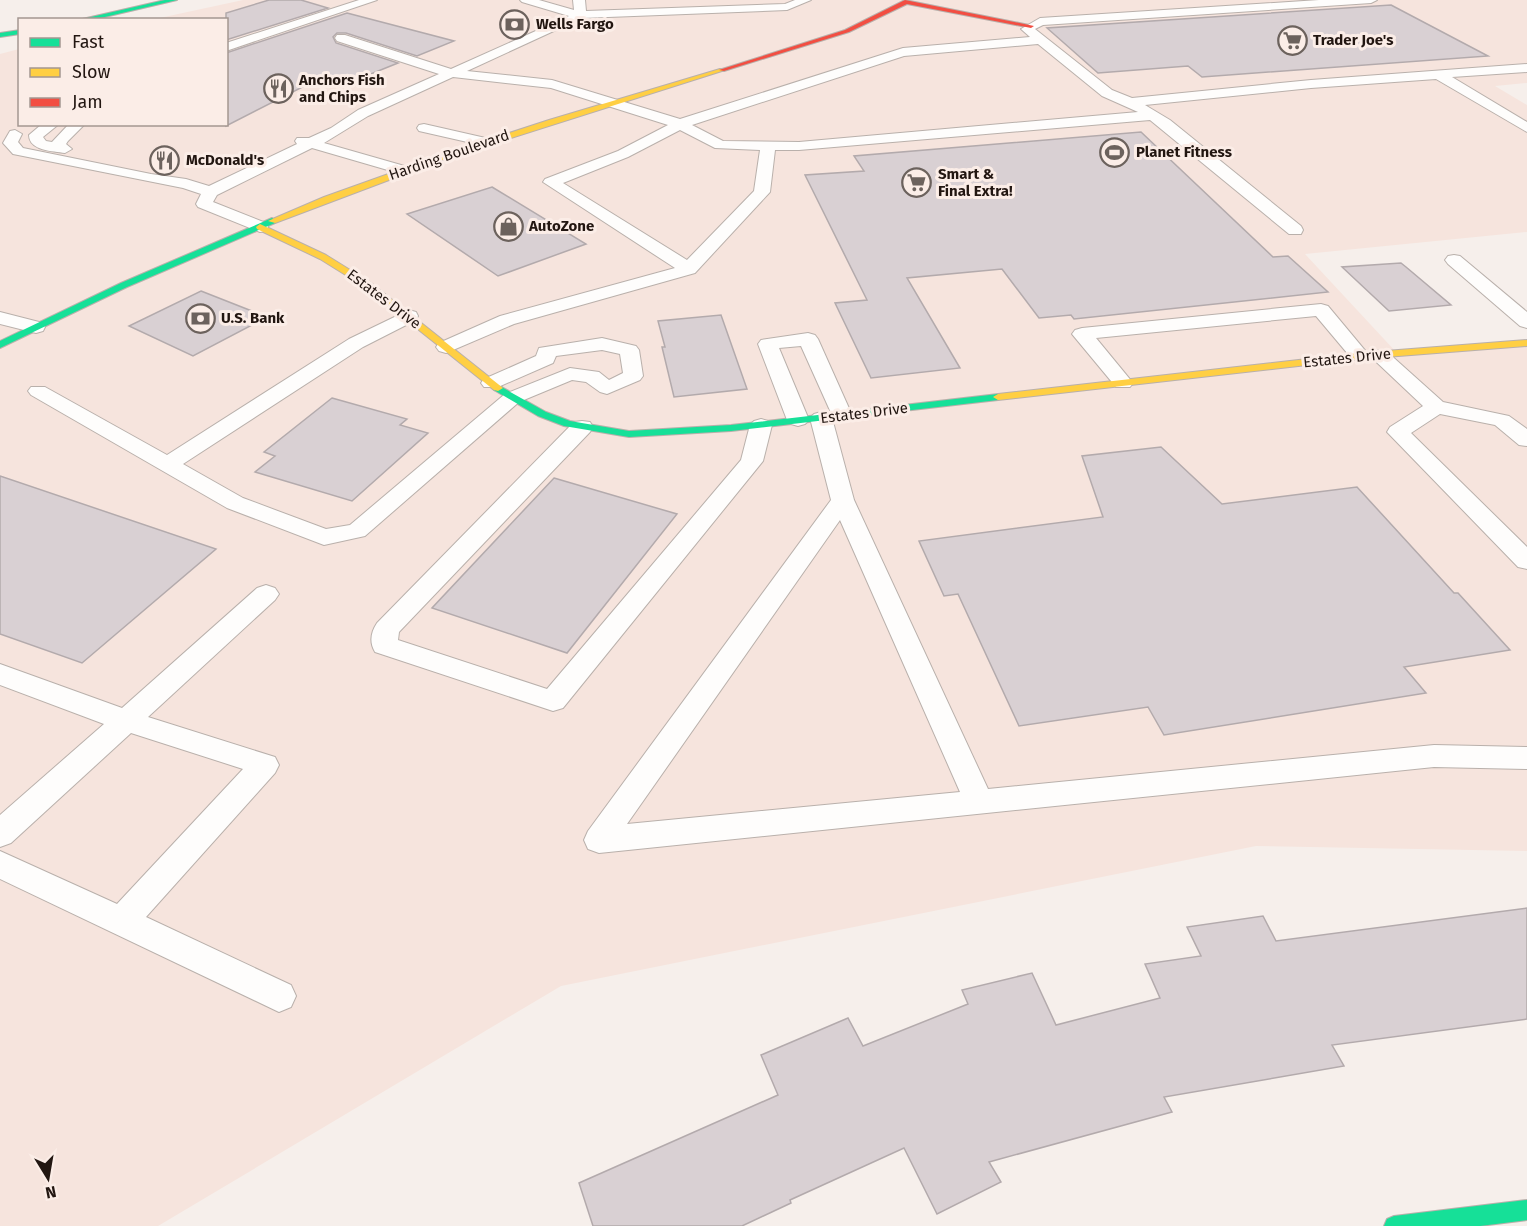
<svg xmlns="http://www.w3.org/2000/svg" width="1527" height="1226" font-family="'Fira Sans',sans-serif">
<rect width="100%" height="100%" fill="#f6efeb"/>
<path fill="#f6e4dd" d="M 243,0 L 1527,0 L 1527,83 L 1495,86 L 1527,105 L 1527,232 L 1305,254 L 1397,353 L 1527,343 L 1527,851 L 1256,846 L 561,986 L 158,1226 L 0,1226 L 0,54 L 19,49 L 20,124 L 226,124 L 226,20 L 155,19 Z"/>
<g fill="#d9d0d3" stroke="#b3aaac" stroke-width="1.5">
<path d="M 269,0 L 301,0 L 328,8 L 226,40 L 226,13 Z"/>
<path d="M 1391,5 L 1488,56 L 1202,77 L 1188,66 L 1098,73 L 1047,28 Z"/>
<path d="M 347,13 L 454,41 L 417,56 L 346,33 L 337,33 L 333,37 L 336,43 L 398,63 L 346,84 L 322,77 L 226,126 L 226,53 Z"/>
<path d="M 1141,132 L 1273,257 L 1288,256 L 1328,292 L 1074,319 L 1071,315 L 1039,318 L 1002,269 L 907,278 L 960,368 L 871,378 L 835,303 L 867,300 L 805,175 L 864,171 L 854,156 Z"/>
<path d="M 492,187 L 586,244 L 498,276 L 407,214 Z"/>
<path d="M 1401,263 L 1406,267 L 1451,305 L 1389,311 L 1342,267 Z"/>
<path d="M 201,291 L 267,317 L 193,356 L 129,326 Z"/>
<path d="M 721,315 L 747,389 L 674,397 L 662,347 L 665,347 L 658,321 Z"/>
<path d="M 332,398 L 407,419 L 400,425 L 428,433 L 352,501 L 255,472 L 275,456 L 264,452 Z"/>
<path d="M 1161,447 L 1222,504 L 1357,487 L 1454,593 L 1458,593 L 1510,650 L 1404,667 L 1426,693 L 1164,735 L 1148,707 L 1019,726 L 958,594 L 944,596 L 919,541 L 1103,517 L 1082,456 Z"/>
<path d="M 0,476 L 216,549 L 82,663 L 0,634 Z"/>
<path d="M 554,478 L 677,514 L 567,653 L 432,608 Z"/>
<path d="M 1527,908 L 1527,1019 L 1332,1045 L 1344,1066 L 1164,1097 L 1172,1112 L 989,1162 L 1001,1182 L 937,1214 L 904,1148 L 790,1200 L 791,1203 L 742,1226 L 593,1226 L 579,1183 L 778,1095 L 761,1055 L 848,1018 L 863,1046 L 968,1004 L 962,990 L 1032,973 L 1056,1025 L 1160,998 L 1145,964 L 1201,956 L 1187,927 L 1263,916 L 1276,941 Z"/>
</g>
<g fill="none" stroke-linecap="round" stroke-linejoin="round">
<defs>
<g id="lane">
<path d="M 359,0 L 377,0 L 226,51 L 226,43 Z"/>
<path d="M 520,0 L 539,0 L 574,10 L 573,0 L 585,0 L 586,11 L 785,4 L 795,0 L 811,0 L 787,10 L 582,18 L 467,71 L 552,80 L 680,119 L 903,48 L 1030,37 L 1021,29 L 1040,18 L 1319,0 L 1377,0 L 1371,3 L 1043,25 L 1035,29 L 1112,90 L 1132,98 L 1311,80 L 1527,64 L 1527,72 L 1452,77 L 1527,122 L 1527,132 L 1436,79 L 1311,88 L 1145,105 L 1170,120 L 1301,226 L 1303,230 L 1301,234 L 1289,234 L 1150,120 L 799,150 L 775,150 L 770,192 L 695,273 L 514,324 L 446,353 L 439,351 L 436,347 L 439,343 L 500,316 L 675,268 L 543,182 L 545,179 L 618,151 L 668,125 L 551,88 L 453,77 L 368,116 L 324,143 L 408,167 L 411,170 L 408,173 L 398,173 L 312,148 L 217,195 L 213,202 L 266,223 L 268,227 L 266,231 L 260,232 L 198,207 L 196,204 L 201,194 L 183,188 L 13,154 L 3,143 L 10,131 L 15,130 L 22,134 L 18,142 L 23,148 L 151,174 L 186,179 L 209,186 L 297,144 L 295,141 L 297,138 L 309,138 L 331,128 L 358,110 L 439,74 L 337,41 L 335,38 L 337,35 L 345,35 L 451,69 L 569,16 L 522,2 ZM 1038,44 L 1102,96 L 1138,112 L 799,142 L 723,141 L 692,125 L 904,56 ZM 680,130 L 715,148 L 760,150 L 754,191 L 687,260 L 563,183 L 628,157 Z"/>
<path d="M 42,124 L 59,124 L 43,137 L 46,141 L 52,142 L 69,124 L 85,124 L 68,141 L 66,144 L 72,149 L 65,153 C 53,151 29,151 29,135 Z"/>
<path d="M 424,124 L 490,139 L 492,142 L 485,146 L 419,131 L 417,128 L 419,125 Z"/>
<path d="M 1454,255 L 1460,256 L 1527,312 L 1527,328 L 1520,326 L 1448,264 L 1445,260 L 1448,256 Z"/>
<path d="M 1321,304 L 1328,306 L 1368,354 L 1371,350 L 1385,350 L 1443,402 L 1509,416 L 1527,429 L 1527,446 L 1519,445 L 1495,425 L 1440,414 L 1411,433 L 1527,547 L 1527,569 L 1518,567 L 1387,432 L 1390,427 L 1423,406 L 1370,356 L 1367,360 L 1353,360 L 1316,316 L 1096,338 L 1133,383 L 1130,387 L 1116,387 L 1072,334 L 1075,330 L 1082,328 Z"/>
<path d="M 409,310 L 416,312 L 418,316 L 416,320 L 363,347 L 183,464 L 243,498 L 326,529 L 350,525 L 505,394 L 570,368 L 599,372 L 609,380 L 623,373 L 620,354 L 602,350 L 556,356 L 553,363 L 498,387 L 484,387 L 481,383 L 484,379 L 536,356 L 539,348 L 602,338 L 636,346 L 639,350 L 643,376 L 640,380 L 607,394 L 600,392 L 586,382 L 572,380 L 519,402 L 365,536 L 324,545 L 227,508 L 31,395 L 28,391 L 31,387 L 45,387 L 167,455 L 349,339 Z"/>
<path d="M 0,312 L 43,323 L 45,327 L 43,331 L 36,333 L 0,324 Z"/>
<path d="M 808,333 L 815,335 L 818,339 L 852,415 L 849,419 L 842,421 L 835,419 L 832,415 L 801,346 L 779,348 L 809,420 L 805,424 L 798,426 L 791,424 L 787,420 L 758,344 L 761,340 Z"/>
<path d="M 821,412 L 828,414 L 832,418 L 854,500 L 988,789 L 1434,745 L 1527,747 L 1527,769 L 1434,767 L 599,853 L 588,849 L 584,840 L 588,831 L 831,500 L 810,418 L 814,414 ZM 840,520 L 960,792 L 627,824 Z"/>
<path d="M 761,419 L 768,421 L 772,425 L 763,461 L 563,708 L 553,711 L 375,652 C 369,642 371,632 377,623 L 574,422 L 582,421 L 590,422 L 593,427 L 590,432 L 399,632 L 398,640 L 547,689 L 741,460 L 750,425 L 754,421 Z"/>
<path d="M 266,585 L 275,588 L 279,594 L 275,600 L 148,717 L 275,757 L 279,765 L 275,773 L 146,917 L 291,985 L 296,996 L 291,1007 L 279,1012 L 0,879 L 0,851 L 117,904 L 243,769 L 131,733 L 11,843 L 0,847 L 0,815 L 104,724 L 0,685 L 0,664 L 122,708 L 257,588 Z"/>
</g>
<g id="fast">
<path d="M 165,0 L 177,0 L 92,20 L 78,20 Z"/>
<path d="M 20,30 L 20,34 L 0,37 L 0,33 Z"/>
<path d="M 272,218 L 276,221 L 275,223 L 127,287 L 0,348 L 0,341 L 121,283 Z"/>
<path d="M 498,385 L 546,412 L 570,421 L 629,431 L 731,425 L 998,394 L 1003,397 L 998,400 L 731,431 L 629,437 L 564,426 L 538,416 L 494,390 L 493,388 Z"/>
<path d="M 1527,1200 L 1527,1220 L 1480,1226 L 1384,1226 L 1387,1219 L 1394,1216 Z"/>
</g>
<g id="slow">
<path d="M 720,69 L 725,70 L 442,160 L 275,223 L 268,221 L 324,197 L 436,157 L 549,120 Z"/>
<path d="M 260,224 L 326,255 L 371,283 L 503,388 L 498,391 L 494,390 L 365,287 L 320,259 L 257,229 L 256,227 Z"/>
<path d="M 1527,340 L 1527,346 L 1360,359 L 998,400 L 993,397 L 998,394 L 1360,353 Z"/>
</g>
<path id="jam" d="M 905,0 L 1034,26 L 1031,28 L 907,4 L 849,32 L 724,71 L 719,70 L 845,30 Z"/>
</defs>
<use href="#lane" stroke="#b9b0ab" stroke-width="2"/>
<use href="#fast" stroke="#b9b0ab" stroke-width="2"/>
<use href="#slow" stroke="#b9b0ab" stroke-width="2"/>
<use href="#jam" stroke="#b9b0ab" stroke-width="2"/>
<use href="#lane" fill="#fefdfc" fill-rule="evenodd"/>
<use href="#fast" fill="#16e098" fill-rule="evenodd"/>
<use href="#slow" fill="#ffcf43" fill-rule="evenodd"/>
<use href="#jam" fill="#f24e42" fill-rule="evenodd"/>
</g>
<defs>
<symbol id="bank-ring" viewBox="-11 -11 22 22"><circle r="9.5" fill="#fbede7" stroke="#6c625d" stroke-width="1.5"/><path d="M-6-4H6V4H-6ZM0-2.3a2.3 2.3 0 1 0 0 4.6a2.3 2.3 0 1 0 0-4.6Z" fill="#6c625d"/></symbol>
<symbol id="supermarket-ring" viewBox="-11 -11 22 22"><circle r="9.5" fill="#fbede7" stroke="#6c625d" stroke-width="1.5"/><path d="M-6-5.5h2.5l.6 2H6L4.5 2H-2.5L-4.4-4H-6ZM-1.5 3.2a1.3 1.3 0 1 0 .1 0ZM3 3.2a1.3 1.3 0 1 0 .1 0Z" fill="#6c625d"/></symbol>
<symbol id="restaurant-ring" viewBox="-11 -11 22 22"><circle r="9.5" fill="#fbede7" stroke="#6c625d" stroke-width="1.5"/><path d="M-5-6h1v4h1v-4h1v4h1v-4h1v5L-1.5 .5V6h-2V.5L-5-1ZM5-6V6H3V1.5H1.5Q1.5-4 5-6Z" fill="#6c625d"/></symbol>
<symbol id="stadium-ring" viewBox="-11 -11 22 22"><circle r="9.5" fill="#fbede7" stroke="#6c625d" stroke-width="1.5"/><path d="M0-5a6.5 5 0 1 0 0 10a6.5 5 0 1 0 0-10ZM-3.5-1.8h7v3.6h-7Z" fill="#6c625d"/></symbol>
<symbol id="shop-ring" viewBox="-11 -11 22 22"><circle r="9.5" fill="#fbede7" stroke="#6c625d" stroke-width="1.5"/><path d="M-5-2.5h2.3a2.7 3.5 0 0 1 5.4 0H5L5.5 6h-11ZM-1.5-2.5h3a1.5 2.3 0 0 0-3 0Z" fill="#6c625d"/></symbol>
</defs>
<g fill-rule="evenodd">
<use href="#bank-ring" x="498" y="8" width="33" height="33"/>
<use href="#supermarket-ring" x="1276" y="24" width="33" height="33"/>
<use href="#restaurant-ring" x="262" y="72" width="33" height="33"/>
<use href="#stadium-ring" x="1098" y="136" width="33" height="33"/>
<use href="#restaurant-ring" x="148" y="144" width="33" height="33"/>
<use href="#supermarket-ring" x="900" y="166" width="33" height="33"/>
<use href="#shop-ring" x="492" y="210" width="33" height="33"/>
<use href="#bank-ring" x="184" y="302" width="33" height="33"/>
</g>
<g text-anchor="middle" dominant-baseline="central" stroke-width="6" stroke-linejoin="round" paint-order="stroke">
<g font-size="15" font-weight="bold" fill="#221611" stroke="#fbede7" text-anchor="start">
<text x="536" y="24">Wells Fargo</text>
<text x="1313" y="40">Trader Joe's</text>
<text x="299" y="80">Anchors Fish<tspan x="299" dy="17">and Chips</tspan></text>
<text x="1136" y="152">Planet Fitness</text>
<text x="186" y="160">McDonald's</text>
<text x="938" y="174">Smart &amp;<tspan x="938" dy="17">Final Extra!</tspan></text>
<text x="529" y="226">AutoZone</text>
<text x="221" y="318">U.S. Bank</text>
</g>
<g font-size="15" fill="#221611" stroke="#fbede7">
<text transform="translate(449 155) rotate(-19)">Harding Boulevard</text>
<text transform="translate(384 299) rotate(37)">Estates Drive</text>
<text transform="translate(1347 358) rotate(-6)">Estates Drive</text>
<text transform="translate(864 413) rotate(-7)">Estates Drive</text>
</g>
</g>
<rect x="18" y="18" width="210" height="108" fill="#fbede7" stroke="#a49791" stroke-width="1.5"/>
<rect x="30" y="38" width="30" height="9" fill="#16e098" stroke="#a49791" stroke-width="1.5"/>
<text x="72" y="48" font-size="18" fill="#221611">Fast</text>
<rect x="30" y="68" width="30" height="9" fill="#ffcf43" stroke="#a49791" stroke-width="1.5"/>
<text x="72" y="78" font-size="18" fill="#221611">Slow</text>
<rect x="30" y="98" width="30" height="9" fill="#f24e42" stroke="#a49791" stroke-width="1.5"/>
<text x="72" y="108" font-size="18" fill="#221611">Jam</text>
<g transform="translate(48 1178) rotate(169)" stroke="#fbede7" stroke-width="4.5" paint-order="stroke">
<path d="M0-4.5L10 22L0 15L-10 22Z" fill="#221611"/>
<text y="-9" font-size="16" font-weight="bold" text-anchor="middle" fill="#221611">N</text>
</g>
</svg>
